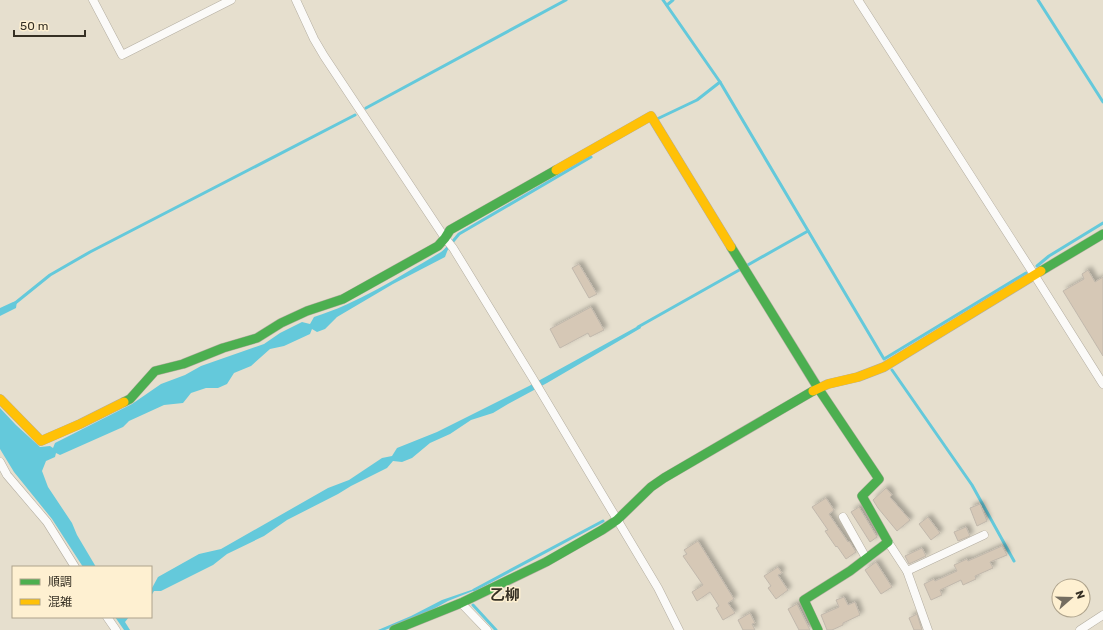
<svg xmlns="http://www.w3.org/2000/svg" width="1103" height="630" font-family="Rubik,'Noto Sans JP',sans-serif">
<defs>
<filter id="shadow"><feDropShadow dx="3.5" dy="-3.5" stdDeviation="2" flood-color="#0004"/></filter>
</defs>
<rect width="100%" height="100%" fill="#e6dfce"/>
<g fill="#64c9db">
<path d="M 446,248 L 448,249 L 445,257 L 393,284 L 337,317 L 325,329 L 317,332 L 312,329 L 310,334 L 284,346 L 270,349 L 251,366 L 234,373 L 227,384 L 218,388 L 206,388 L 191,393 L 183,403 L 164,405 L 129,421 L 123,427 L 60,455 L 56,453 L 55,457 L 46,461 L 42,471 L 48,487 L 72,523 L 77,535 L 96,567 L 83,567 L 52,519 L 14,472 L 0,449 L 0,408 L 16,425 L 40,447 L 50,446 L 53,448 L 55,443 L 132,404 L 161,384 L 185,375 L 201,366 L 264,344 L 280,333 L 302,322 L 310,324 L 314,317 C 359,303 400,276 441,252 Z"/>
<path d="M 17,301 L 16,308 L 0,316 L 0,308 L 13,302 Z"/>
<path d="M 640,325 L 641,328 L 547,383 L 508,404 L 493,413 L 471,420 L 450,434 L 430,443 L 412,458 L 402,462 L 393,461 L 387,468 L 351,486 L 338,494 L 287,520 L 264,536 L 227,554 L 213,565 L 161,591 L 154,591 L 151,596 L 151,588 L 152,588 L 158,577 L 199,554 L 221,549 L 328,488 L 349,480 L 382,458 L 392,456 L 397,448 L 437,432 L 529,386 Z"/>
<path d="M 477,588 L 478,589 L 448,601 L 419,617 L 385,630 L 378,630 L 411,616 L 442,600 Z"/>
<path d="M 115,617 L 129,617 L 125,622 L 130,630 L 124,630 Z"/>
</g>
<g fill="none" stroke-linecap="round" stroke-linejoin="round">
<g stroke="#64c9db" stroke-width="3">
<path d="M 663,0 L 720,82 L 884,359 L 1026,273"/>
<path d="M 1038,0 L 1103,102"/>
<path d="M 667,5 L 673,0"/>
<path d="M 366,108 L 566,0"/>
<path d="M 657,119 L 697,100 L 720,82"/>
<path d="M 444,252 L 459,234 L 591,157"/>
<path d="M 746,266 L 808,231"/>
<path d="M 1037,266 L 1049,256 L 1103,223"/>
<path d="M 14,304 L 50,275 L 90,252 L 355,115"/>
<path d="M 638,327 L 741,269"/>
<path d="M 892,370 L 972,485 L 1014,561"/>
<path d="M 474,590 L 603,521"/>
<path d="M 473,605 L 496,630"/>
</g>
</g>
<g fill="#d6c8b6" stroke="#c1b8ac" filter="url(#shadow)">
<path d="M 579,264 L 597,294 L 589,298 L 572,268 Z"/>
<path d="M 1088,270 L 1095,282 L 1103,277 L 1103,356 L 1063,291 L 1084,279 L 1082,274 Z"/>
<path d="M 591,307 L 604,330 L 590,337 L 588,333 L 560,348 L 550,329 Z"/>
<path d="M 886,488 L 892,495 L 890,497 L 910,520 L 897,531 L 878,508 L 873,500 Z"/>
<path d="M 826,498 L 834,510 L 829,514 L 848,542 L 849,541 L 856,552 L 846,559 L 837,546 L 836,547 L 825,531 L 828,530 L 812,507 Z"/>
<path d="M 980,504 L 987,521 L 977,526 L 970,508 Z"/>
<path d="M 859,507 L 877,537 L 870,542 L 851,512 Z"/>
<path d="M 928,517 L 940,533 L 931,540 L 919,524 Z"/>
<path d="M 966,527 L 970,536 L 958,541 L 954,532 Z"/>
<path d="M 698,541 L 734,599 L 728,603 L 735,613 L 723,620 L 716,608 L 719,606 L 710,592 L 697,601 L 692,592 L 703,585 L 683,556 L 687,554 L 684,550 Z"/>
<path d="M 1002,546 L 1007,555 L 990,562 L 993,568 L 975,576 L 976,579 L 963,585 L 961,580 L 940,590 L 942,595 L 931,600 L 924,584 L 934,579 L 935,581 L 957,571 L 954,565 L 967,559 L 968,561 Z"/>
<path d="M 922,548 L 926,556 L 909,564 L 905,556 Z"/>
<path d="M 876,562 L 892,587 L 881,594 L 865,570 Z"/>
<path d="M 778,567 L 782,573 L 778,575 L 788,590 L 776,599 L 768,588 L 771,586 L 764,576 Z"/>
<path d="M 844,597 L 848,605 L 855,602 L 860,615 L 843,623 L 843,625 L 832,630 L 827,630 L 821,615 L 839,607 L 836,600 Z"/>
<path d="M 797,604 L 810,630 L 799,630 L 788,609 Z"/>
<path d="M 750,613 L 755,623 L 752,624 L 755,630 L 743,630 L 738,620 Z"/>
<path d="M 917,614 L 922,630 L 914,630 L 909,618 Z"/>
</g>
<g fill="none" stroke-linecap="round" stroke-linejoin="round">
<defs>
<g id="street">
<path d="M 93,0 L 122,55 L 231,0"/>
<path d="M 296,0 L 314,39 L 324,56 L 445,238 L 453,248 L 532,377 L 658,588 L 679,630"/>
<path d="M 858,0 L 1035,276 L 1103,384"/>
<path d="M 0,462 L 7,475 L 47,522 L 75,567"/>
<path d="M 843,517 L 866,558"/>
<path d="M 888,542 L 907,571 L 928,630"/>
<path d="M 907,571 L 984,535"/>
<path d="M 461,603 L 487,630"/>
<path d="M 107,617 L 116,630"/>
<path d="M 1080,630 L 1103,615"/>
</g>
<g id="fast">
<path d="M 731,247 L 818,388 L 879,479 L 862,496 L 888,542 L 850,571 L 804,600 L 818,630"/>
<path d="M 1041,271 L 1103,234"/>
<path d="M 124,402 L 130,399 L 155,371 L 183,364 L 223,348 L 257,338 L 281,323 L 307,311 L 343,299 L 438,246 L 445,238 L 450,230 L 556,170"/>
<path d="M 394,630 L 461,603 L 546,562 L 602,530 L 617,520 L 651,487 L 664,478 L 813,391"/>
</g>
<g id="slow">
<path d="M 556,170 L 651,116 L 731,247"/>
<path d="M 813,391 L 828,384 L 858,377 L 884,367 L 1041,271"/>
<path d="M 0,399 L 41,441 L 80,424 L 124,402"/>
</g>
</defs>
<use href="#street" stroke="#b3ada0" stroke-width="9"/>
<use href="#fast" stroke="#b3ada0" stroke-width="10"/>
<use href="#slow" stroke="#b3ada0" stroke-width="10"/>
<use href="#street" stroke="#fbfaf8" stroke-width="8"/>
<use href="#fast" stroke="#4caf50" stroke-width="9"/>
<use href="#slow" stroke="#ffc107" stroke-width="9"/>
</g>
<g text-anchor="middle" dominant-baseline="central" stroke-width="3" stroke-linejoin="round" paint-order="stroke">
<g font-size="15" font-weight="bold" fill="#363024" stroke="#fef0d1">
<text x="505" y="595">乙柳</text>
</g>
</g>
<rect x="12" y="566" width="140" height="52" fill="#fef0d1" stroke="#aea38c"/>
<rect x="20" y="579" width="20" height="6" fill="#4caf50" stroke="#aea38c"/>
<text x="48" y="586" font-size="12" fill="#363024">順調</text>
<rect x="20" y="599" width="20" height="6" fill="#ffc107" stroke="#aea38c"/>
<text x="48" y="606" font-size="12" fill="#363024">混雑</text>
<g transform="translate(1071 598) rotate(70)"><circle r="19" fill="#fef0d1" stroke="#aea38c"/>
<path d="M0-3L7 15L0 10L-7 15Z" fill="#746d60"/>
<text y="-6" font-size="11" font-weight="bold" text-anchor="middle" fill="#363024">N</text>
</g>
<path d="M14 30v6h71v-6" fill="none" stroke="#363024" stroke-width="2"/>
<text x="20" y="30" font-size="12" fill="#363024" stroke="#fef0d1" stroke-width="3" paint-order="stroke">50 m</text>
</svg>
